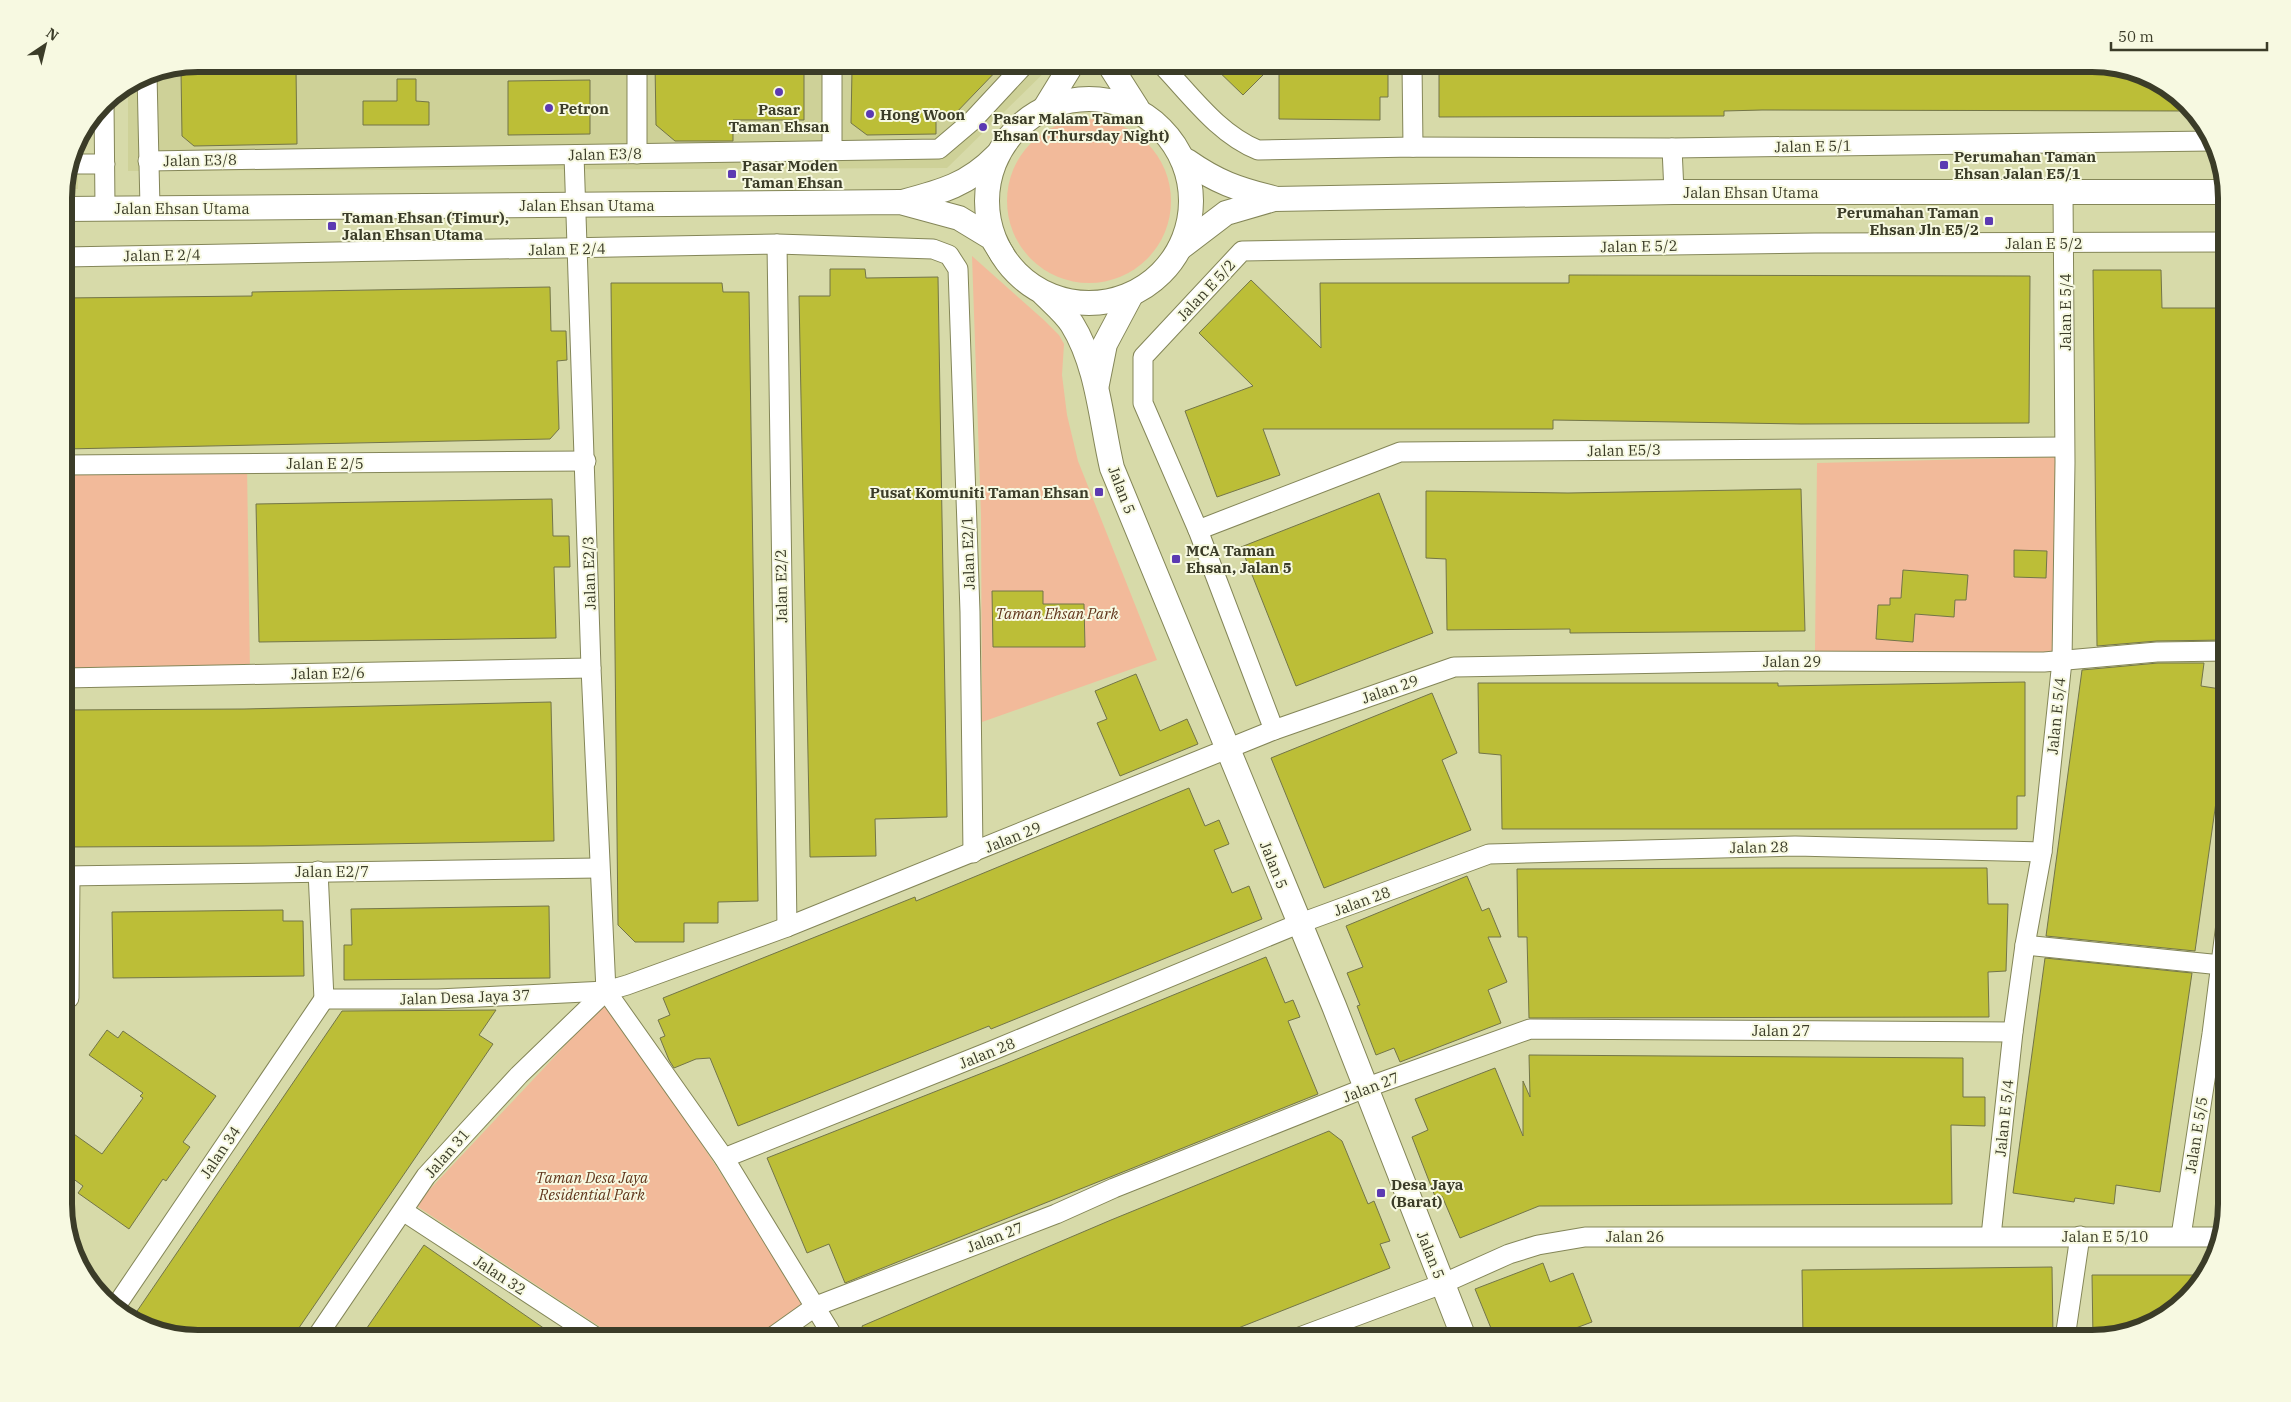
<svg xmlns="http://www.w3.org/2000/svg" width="2291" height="1402" font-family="'IBM Plex Serif',serif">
<rect width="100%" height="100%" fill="#d7daa9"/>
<g fill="#ced198">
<path d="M 198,64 L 1053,64 L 947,168 L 128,171 L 128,87 L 147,74 Z"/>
<path d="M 77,139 L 78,189 L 64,189 Z"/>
</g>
<g fill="#f2ba9a">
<circle cx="1089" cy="201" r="82"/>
<path d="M 972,256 L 1045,321 L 1059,335 L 1064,344 L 1062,375 L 1067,415 L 1078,461 L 1157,660 L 982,722 L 981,515 Z"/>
<path d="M 2056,457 L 2055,652 L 1815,652 L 1817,463 Z"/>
<path d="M 247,464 L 250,675 L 64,678 L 64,466 Z"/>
<path d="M 608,1000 L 805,1303 L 753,1338 L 617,1338 L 415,1205 Z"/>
</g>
<g fill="#bcbe37" stroke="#737548">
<path d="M 655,64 L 804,64 L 804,120 L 733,120 L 733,141 L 675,141 L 656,125 Z"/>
<path d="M 935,64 L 1003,64 L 952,117 L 936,116 L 936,134 L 867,135 L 851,123 L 852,70 L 935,71 Z"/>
<path d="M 1211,64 L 1274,64 L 1243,95 Z"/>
<path d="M 1279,64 L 1388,64 L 1388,97 L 1380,97 L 1380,120 L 1279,119 Z"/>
<path d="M 1439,64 L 2093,64 L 2160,82 L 2190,111 L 1762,110 L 1724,111 L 1724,116 L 1439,117 Z"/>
<path d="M 296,69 L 297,144 L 194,146 L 182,136 L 181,71 Z"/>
<path d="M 397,79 L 416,79 L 416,101 L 429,102 L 429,125 L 363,125 L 363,101 L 397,101 Z"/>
<path d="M 590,80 L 590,134 L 508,135 L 508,81 Z"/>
<path d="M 830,269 L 865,269 L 866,278 L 938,277 L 947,817 L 875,819 L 876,856 L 810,857 L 799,296 L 830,296 Z"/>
<path d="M 2093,270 L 2161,270 L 2162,308 L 2227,308 L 2227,640 L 2157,641 L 2097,646 Z"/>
<path d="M 1569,275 L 2030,276 L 2029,423 L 1801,424 L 1553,420 L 1553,429 L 1263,429 L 1280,475 L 1217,497 L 1185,411 L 1253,386 L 1199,333 L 1251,280 L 1321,348 L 1320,283 L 1569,283 Z"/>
<path d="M 611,283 L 722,283 L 723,292 L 749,292 L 758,901 L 718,902 L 718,923 L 684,923 L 684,942 L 635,942 L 618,925 Z"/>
<path d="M 550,287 L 551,331 L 566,331 L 567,360 L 557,361 L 559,429 L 550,439 L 64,449 L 64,298 L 252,296 L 252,292 Z"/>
<path d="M 1801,489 L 1805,631 L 1570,633 L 1570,629 L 1447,630 L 1446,559 L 1426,558 L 1426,491 L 1568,493 Z"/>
<path d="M 1379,493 L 1433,633 L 1296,686 L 1241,547 Z"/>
<path d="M 552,499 L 553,536 L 569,536 L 570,567 L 554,567 L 556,638 L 259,642 L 256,504 Z"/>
<path d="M 2014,550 L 2047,551 L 2046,578 L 2014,577 Z"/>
<path d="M 1903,570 L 1968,575 L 1966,600 L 1955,600 L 1954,617 L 1915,614 L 1913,642 L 1876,639 L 1878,605 L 1890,605 L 1890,598 L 1901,598 Z"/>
<path d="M 992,591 L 1043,591 L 1043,604 L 1084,604 L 1085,647 L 993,647 Z"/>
<path d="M 2158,663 L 2204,663 L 2201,686 L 2227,690 L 2227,724 L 2195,951 L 2046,936 L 2082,670 Z"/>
<path d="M 1136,674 L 1160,731 L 1187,719 L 1198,744 L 1120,776 L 1097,723 L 1107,719 L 1095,691 Z"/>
<path d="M 2025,682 L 2025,796 L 2017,796 L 2017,829 L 1502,829 L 1501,755 L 1479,753 L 1478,683 L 1778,683 L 1778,686 Z"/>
<path d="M 1432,693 L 1457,753 L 1442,760 L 1471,830 L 1324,888 L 1271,758 Z"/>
<path d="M 551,702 L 554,841 L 262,846 L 64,847 L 64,710 L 244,709 Z"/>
<path d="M 1189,788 L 1205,826 L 1219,820 L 1229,844 L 1214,850 L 1232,893 L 1249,886 L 1262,919 L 991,1029 L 989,1026 L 738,1126 L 710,1058 L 696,1059 L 674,1068 L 669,1060 L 660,1038 L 665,1036 L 658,1020 L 670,1015 L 663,998 L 915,897 L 916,901 Z"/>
<path d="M 1782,868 L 1987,868 L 1988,904 L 2008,904 L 2006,971 L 1988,972 L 1989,1017 L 1529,1018 L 1527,937 L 1518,937 L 1517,869 Z"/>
<path d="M 1467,876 L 1482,911 L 1489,908 L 1501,937 L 1488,937 L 1507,982 L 1488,990 L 1501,1023 L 1400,1062 L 1394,1048 L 1376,1055 L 1357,1006 L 1360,1005 L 1347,973 L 1363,967 L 1346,926 Z"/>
<path d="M 549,906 L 550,978 L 344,980 L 344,945 L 352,945 L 351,909 Z"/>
<path d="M 283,910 L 283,921 L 303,921 L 304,976 L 113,978 L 112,912 Z"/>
<path d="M 1266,957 L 1285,1003 L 1293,1000 L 1300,1017 L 1288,1021 L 1318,1094 L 845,1283 L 829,1244 L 807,1253 L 767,1158 L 1005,1064 Z"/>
<path d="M 2045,958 L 2192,973 L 2160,1192 L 2116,1185 L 2114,1204 L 2075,1198 L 2074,1202 L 2013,1193 Z"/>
<path d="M 496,1010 L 479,1035 L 493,1044 L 292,1338 L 198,1338 L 131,1320 L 342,1011 Z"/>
<path d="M 107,1030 L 118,1038 L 123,1031 L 216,1096 L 183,1142 L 190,1147 L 166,1181 L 163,1179 L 129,1229 L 78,1193 L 83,1186 L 64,1172 L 64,1127 L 102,1154 L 143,1098 L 140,1096 L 143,1093 L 89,1055 Z"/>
<path d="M 1529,1055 L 1963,1058 L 1963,1097 L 1985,1097 L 1985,1126 L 1951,1125 L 1952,1204 L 1539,1206 L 1460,1238 L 1442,1196 L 1436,1199 L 1412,1137 L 1428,1130 L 1415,1099 L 1495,1068 L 1523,1136 L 1523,1081 L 1530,1097 Z"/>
<path d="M 1329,1131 L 1342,1141 L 1368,1204 L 1374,1201 L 1390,1241 L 1380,1244 L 1390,1268 L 1213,1338 L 867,1338 L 862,1326 L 1111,1220 Z"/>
<path d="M 424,1245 L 493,1293 L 558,1338 L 360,1338 Z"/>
<path d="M 1543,1263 L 1550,1282 L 1573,1273 L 1592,1322 L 1549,1338 L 1495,1338 L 1475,1289 Z"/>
<path d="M 2052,1267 L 2053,1338 L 1803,1338 L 1802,1270 Z"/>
<path d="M 2092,1275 L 2206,1275 L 2160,1320 L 2093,1338 Z"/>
</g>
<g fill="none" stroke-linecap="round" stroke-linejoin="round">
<defs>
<g id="minor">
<path d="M 1161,64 C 1190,94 1218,134 1258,150 L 1413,147 L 1672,148 L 2212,141"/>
<path d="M 1412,64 L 1413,147"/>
<path d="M 147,74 L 150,208"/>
<path d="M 104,103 L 105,208"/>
<path d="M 1672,148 L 1674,192"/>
<path d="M 832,151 L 832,64"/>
<path d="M 637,154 L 637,64"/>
<path d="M 574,155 L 591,668 L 606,991"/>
<path d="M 148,161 L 939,149 L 972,121 L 1025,64"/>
<path d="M 71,164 L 105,164"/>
<path d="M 777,244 L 787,927"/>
<path d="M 64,257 L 777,244 L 933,249 L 949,255 L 958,269 L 970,612 L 973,853"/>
<path d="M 64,465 L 586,461"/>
<path d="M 1198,530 L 1400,452 L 2064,447"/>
<path d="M 64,678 L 591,668"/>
<path d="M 1274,730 L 1198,530 L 1143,403 L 1143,357 L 1242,251 L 1815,243 L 2227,242"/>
<path d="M 318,871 L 324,999"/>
<path d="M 64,876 L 599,868"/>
<path d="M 2025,945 L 2221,965"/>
<path d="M 606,991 L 724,1158 L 834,1338"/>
<path d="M 69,998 L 70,876"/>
<path d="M 324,999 L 438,999 L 606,991 L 627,985 L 787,927 L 1274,730 L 1454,667 L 1785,661 L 2044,662 L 2157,652 L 2227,651"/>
<path d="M 724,1158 L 991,1051 L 1298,924 L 1489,854 L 1795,846 L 2042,852"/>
<path d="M 403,1211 L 597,1338"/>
<path d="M 1991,1236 L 2013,1032 L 2025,945 L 2042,852 L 2062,661 L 2065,462 L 2063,193"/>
<path d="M 2181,1236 L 2212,1034 L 2227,916"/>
<path d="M 116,1306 L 324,999"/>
<path d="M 316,1338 L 426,1176 L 519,1075 L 606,991"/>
<path d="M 771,1338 L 816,1306 L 1056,1214 L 1114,1188 L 1365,1088 L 1530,1029 L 2013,1032"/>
<path d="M 1297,1338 L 1442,1284 L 1509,1254 L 1538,1245 L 1585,1237 L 2218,1237"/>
<path d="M 2065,1338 L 2080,1236"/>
</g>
<g id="tertiary">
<path d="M 1109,64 L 1137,108"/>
<circle cx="1089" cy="201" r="102"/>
<path d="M 1045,108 L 1072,64"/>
<path d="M 1187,161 C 1217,182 1237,189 1273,198"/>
<path d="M 902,202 C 940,192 968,185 996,156"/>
<path d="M 64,209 L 900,202 L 959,218 L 992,238 L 1002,254"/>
<path d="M 1180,248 L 1226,213 L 1274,199 L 1674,192 L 2227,192"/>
<path d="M 1043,293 C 1053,303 1065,313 1072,324 C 1098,366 1101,421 1112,468 L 1334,1006 L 1464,1338"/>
<path d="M 1097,384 L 1105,344 L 1130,297"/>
</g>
</defs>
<use href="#minor" stroke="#848658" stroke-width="21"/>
<use href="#tertiary" stroke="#848658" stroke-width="26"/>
<use href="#minor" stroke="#fff" stroke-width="19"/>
<use href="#tertiary" stroke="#fff" stroke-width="24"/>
</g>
<g fill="#5c3ab2" stroke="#f7f9e1" stroke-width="2">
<circle cx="779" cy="92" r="5"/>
<circle cx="549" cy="108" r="5"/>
<circle cx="870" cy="114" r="5"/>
<circle cx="983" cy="127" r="5"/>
<rect x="1939" y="160" width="10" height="10" rx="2.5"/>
<rect x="727" y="169" width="10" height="10" rx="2.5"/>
<rect x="1984" y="216" width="10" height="10" rx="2.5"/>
<rect x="327" y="221" width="10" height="10" rx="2.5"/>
<rect x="1094" y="487" width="10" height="10" rx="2.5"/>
<rect x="1171" y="554" width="10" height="10" rx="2.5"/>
<rect x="1376" y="1188" width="10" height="10" rx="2.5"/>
</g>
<g text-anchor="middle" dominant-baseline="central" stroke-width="4" stroke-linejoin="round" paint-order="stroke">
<g font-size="15" font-weight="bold" fill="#3b3c28" stroke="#f7f9e1" text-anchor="start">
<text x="559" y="108">Petron</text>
<text x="779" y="109" text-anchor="middle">Pasar<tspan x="779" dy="17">Taman Ehsan</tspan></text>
<text x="880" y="114">Hong Woon</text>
<text x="993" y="118">Pasar Malam Taman<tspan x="993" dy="17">Ehsan (Thursday Night)</tspan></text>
<text x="1954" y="156">Perumahan Taman<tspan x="1954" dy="17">Ehsan Jalan E5/1</tspan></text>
<text x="742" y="165">Pasar Moden<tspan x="742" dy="17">Taman Ehsan</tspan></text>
<text x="1979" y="212" text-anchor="end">Perumahan Taman<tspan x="1979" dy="17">Ehsan Jln E5/2</tspan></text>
<text x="342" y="217">Taman Ehsan (Timur),<tspan x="342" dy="17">Jalan Ehsan Utama</tspan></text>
<text x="1089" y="492" text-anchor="end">Pusat Komuniti Taman Ehsan</text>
<text x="1186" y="550">MCA Taman<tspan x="1186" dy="17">Ehsan, Jalan 5</tspan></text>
<text x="1391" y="1184">Desa Jaya<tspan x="1391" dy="17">(Barat)</tspan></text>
</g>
<g font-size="15" fill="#3b3c28" stroke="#f7f9e1">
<text transform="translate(1813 146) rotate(-1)">Jalan E 5/1</text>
<text transform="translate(605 154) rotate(-1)">Jalan E3/8</text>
<text transform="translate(200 160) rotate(-1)">Jalan E3/8</text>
<text x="1751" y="192">Jalan Ehsan Utama</text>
<text x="587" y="205">Jalan Ehsan Utama</text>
<text x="182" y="208">Jalan Ehsan Utama</text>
<text x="2044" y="243">Jalan E 5/2</text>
<text transform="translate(1639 246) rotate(-1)">Jalan E 5/2</text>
<text transform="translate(567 249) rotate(-1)">Jalan E 2/4</text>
<text transform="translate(162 255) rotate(-1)">Jalan E 2/4</text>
<text transform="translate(1206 290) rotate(-47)">Jalan E 5/2</text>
<text transform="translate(2065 312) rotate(-90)">Jalan E 5/4</text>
<text transform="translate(1624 450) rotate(-1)">Jalan E5/3</text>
<text x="325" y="463">Jalan E 2/5</text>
<text transform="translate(1122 490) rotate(69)">Jalan 5</text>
<text transform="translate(968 553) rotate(-92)">Jalan E2/1</text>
<text transform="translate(589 573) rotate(-92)">Jalan E2/3</text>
<text transform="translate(781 586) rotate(-91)">Jalan E2/2</text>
<text x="1792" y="661">Jalan 29</text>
<text transform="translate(328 673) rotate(-1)">Jalan E2/6</text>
<text transform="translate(1390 689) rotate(-19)">Jalan 29</text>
<text transform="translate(2056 716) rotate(-84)">Jalan E 5/4</text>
<text transform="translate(1013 837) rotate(-22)">Jalan 29</text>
<text transform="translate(1759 847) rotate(-1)">Jalan 28</text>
<text transform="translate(1274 865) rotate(68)">Jalan 5</text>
<text x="332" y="871">Jalan E2/7</text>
<text transform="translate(1362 901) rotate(-20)">Jalan 28</text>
<text transform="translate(465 997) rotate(-2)">Jalan Desa Jaya 37</text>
<text x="1781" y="1030">Jalan 27</text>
<text transform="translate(987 1053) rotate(-22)">Jalan 28</text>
<text transform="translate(1371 1087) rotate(-21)">Jalan 27</text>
<text transform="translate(2004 1118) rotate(-84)">Jalan E 5/4</text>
<text transform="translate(2196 1135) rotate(-81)">Jalan E 5/5</text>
<text transform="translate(220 1152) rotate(-56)">Jalan 34</text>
<text transform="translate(447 1153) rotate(-49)">Jalan 31</text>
<text x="1635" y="1236">Jalan 26</text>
<text x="2105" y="1236">Jalan E 5/10</text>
<text transform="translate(995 1237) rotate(-21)">Jalan 27</text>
<text transform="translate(1431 1255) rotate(68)">Jalan 5</text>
<text transform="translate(500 1275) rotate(33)">Jalan 32</text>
</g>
<g font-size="15" font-style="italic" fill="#60351b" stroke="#f7f9e1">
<text x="1057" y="613">Taman Ehsan Park</text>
<text x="592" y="1177">Taman Desa Jaya<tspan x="592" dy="17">Residential Park</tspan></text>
</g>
</g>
<path d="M0 0H2291V1402H0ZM198 72H2092A126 126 0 0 1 2218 198V1204A126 126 0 0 1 2092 1330H198A126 126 0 0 1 72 1204V198A126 126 0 0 1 198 72Z" fill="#f7f9e1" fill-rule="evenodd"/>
<path fill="none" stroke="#3b3c28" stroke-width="6" d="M198 72H2092A126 126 0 0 1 2218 198V1204A126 126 0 0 1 2092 1330H198A126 126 0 0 1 72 1204V198A126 126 0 0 1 198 72Z"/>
<g transform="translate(45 45) rotate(35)" stroke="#f7f9e1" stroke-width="4" paint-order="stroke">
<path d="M0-4L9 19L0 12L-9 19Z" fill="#3b3c28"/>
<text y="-8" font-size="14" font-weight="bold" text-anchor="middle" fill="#3b3c28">N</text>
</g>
<path d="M2111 42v8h156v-8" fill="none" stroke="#3b3c28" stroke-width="2.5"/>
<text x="2118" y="42" font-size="15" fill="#3b3c28" stroke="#f7f9e1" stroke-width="4" paint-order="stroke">50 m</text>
</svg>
